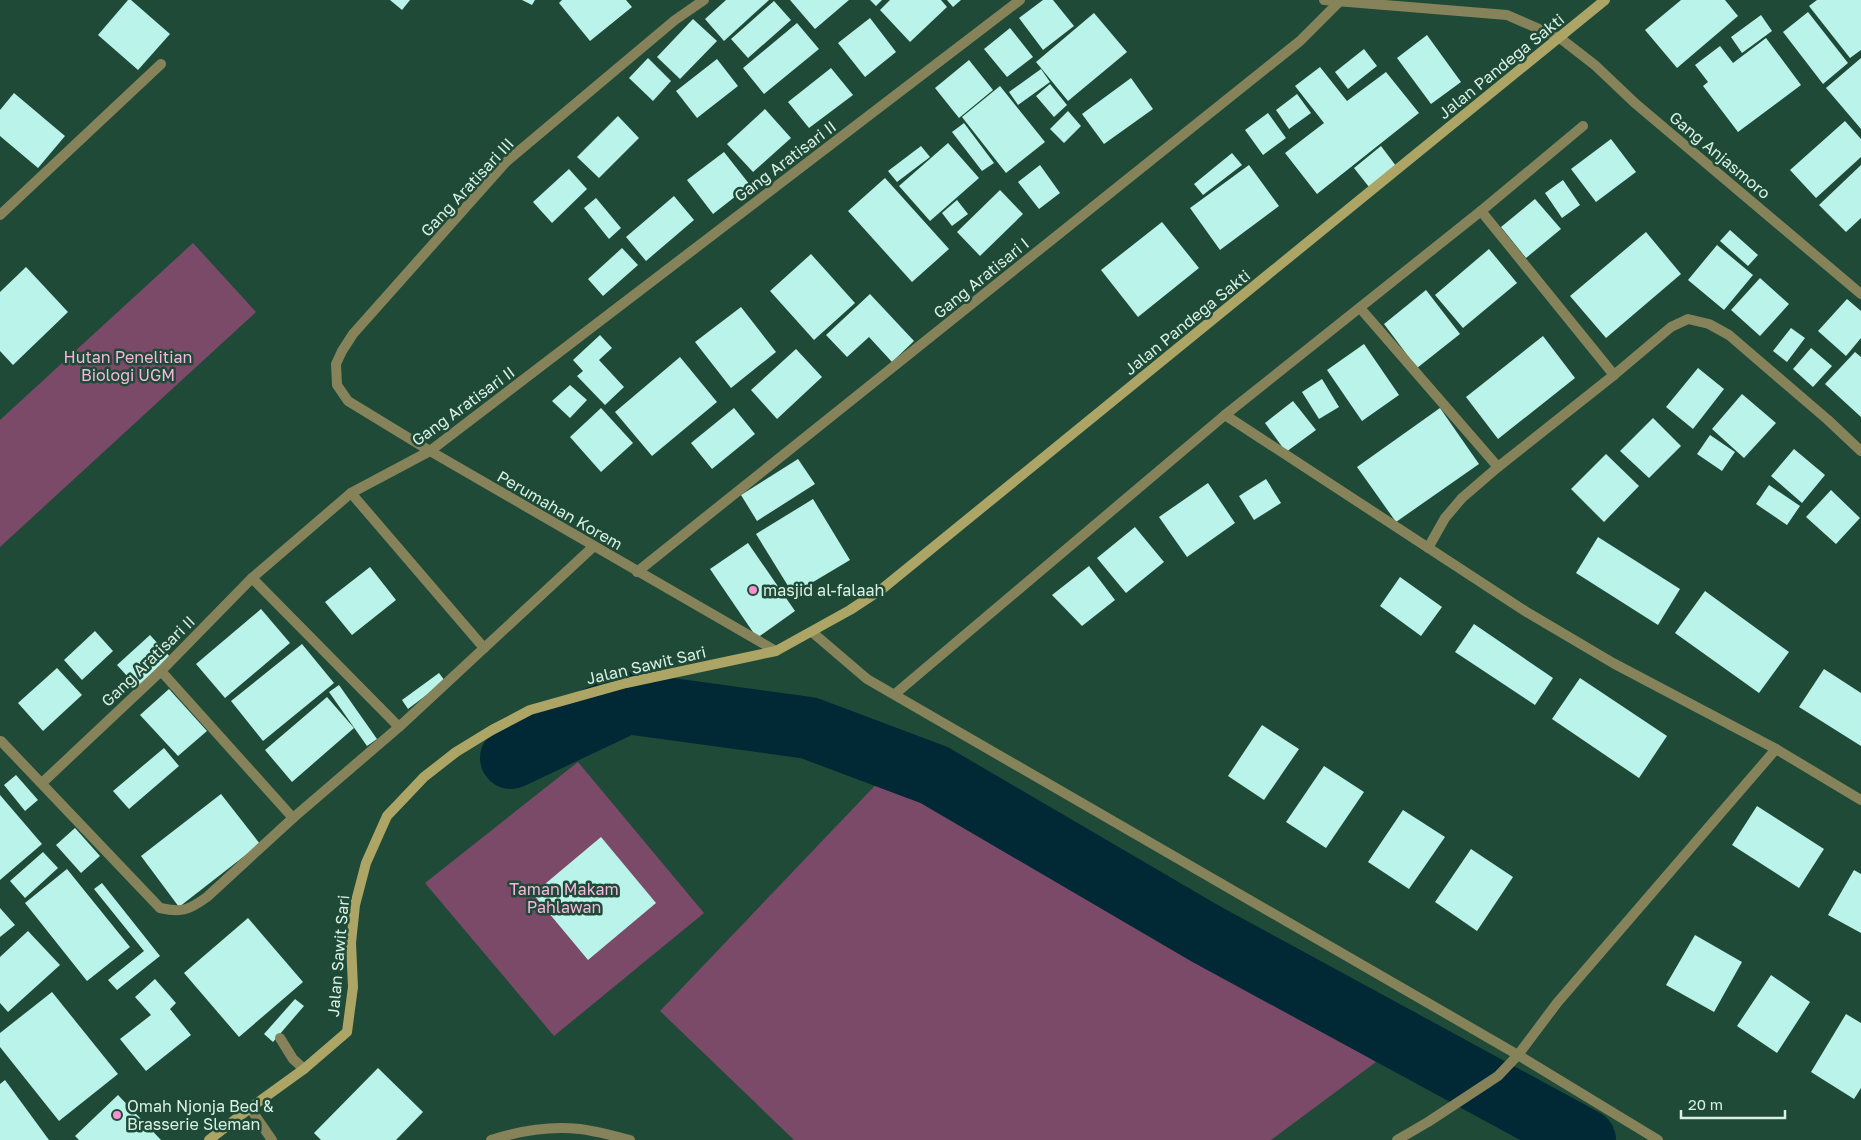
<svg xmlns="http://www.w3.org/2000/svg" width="1861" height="1140" font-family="'Golos Text',sans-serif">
<rect width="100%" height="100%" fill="#1e4a37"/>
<g fill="#7c4a69">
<path d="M 193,243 L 256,312 L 0,547 L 0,420 Z"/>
<path d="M 908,751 L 1376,1062 L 1271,1140 L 794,1140 L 660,1011 Z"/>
<path d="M 578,762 L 704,913 L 554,1036 L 425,883 Z"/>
</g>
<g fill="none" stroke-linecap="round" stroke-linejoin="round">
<path stroke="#002835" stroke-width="62" d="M 511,758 L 627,703 L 809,728 L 934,775 L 1206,934 L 1585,1140"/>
</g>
<g fill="#b9f3e9">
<path d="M 128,0 L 131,0 L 170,34 L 138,70 L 98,35 Z"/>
<path d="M 390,0 L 410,0 L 402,10 Z"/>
<path d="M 522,0 L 535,0 L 532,5 Z"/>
<path d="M 562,0 L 626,0 L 632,7 L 590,41 L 559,3 Z"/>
<path d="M 726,0 L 769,0 L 724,41 L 705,19 Z"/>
<path d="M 790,0 L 849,0 L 815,29 Z"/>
<path d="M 870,0 L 882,0 L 876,6 Z"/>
<path d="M 890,0 L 941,0 L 947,7 L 910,42 L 880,10 Z"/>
<path d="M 947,0 L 961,0 L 953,7 Z"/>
<path d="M 1043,0 L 1053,0 L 1074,26 L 1043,50 L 1019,18 Z"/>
<path d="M 1681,0 L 1725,0 L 1738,16 L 1677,68 L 1645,30 Z"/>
<path d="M 1817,0 L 1861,0 L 1861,50 L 1850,58 L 1809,6 Z"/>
<path d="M 774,1 L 791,20 L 748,58 L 731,39 Z"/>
<path d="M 1808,12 L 1848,63 L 1823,84 L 1783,32 Z"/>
<path d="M 1094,13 L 1127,52 L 1068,101 L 1036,62 Z"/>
<path d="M 1761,15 L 1772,31 L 1742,53 L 1731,37 Z"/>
<path d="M 870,18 L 896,52 L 865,77 L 838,43 Z"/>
<path d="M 693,19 L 717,41 L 680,79 L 657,57 Z"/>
<path d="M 797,23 L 819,49 L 764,94 L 743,68 Z"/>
<path d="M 1010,28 L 1033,57 L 1007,77 L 984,49 Z"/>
<path d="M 1427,35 L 1461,82 L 1431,104 L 1397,58 Z"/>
<path d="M 1766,38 L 1801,85 L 1738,132 L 1703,86 L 1708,82 L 1695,65 L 1720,46 L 1733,63 Z"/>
<path d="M 1364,49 L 1377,66 L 1348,89 L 1335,72 Z"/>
<path d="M 648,58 L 671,81 L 653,101 L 629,78 Z"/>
<path d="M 1861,58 L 1861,129 L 1826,88 Z"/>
<path d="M 717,59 L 738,86 L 697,118 L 676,91 Z"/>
<path d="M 969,60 L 993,90 L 959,118 L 935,88 Z"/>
<path d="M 1320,67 L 1347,101 L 1386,72 L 1419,113 L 1317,194 L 1285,153 L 1324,123 L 1295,86 Z"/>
<path d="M 831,68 L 853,95 L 809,128 L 788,102 Z"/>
<path d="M 1041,69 L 1050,82 L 1018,105 L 1009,92 Z"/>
<path d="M 1131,78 L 1153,109 L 1104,144 L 1082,114 Z"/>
<path d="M 1050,84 L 1067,105 L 1054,117 L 1036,96 Z"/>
<path d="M 1000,86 L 1045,142 L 1006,173 L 962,117 Z"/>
<path d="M 14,93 L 65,136 L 38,168 L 0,136 L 0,110 Z"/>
<path d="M 1297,94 L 1311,113 L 1289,129 L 1276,110 Z"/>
<path d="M 765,109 L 791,138 L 753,172 L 727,144 Z"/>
<path d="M 1068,111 L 1081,126 L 1064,143 L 1050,129 Z"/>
<path d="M 1268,113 L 1286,138 L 1263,155 L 1245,130 Z"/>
<path d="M 618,116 L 639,138 L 599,178 L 577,157 Z"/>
<path d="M 1845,121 L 1861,139 L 1861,157 L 1816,198 L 1790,170 Z"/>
<path d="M 964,123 L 994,163 L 982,171 L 952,132 Z"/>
<path d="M 1611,139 L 1636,172 L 1596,202 L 1571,169 Z"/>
<path d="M 948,143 L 979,178 L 930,221 L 899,186 Z"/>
<path d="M 921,146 L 930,157 L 897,182 L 888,171 Z"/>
<path d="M 1381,146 L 1396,166 L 1369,187 L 1354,168 Z"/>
<path d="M 724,152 L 750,185 L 713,214 L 687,180 Z"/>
<path d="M 1232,153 L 1242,165 L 1203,195 L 1194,184 Z"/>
<path d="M 1040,165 L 1060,193 L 1039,209 L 1018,182 Z"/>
<path d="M 1249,165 L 1279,206 L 1220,250 L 1190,208 Z"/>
<path d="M 1861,165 L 1861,218 L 1846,232 L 1819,205 Z"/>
<path d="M 569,169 L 587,189 L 552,223 L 533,202 Z"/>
<path d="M 885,178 L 949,249 L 912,282 L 848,211 Z"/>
<path d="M 1563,180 L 1580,205 L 1562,218 L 1545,193 Z"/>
<path d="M 1000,190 L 1023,214 L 980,256 L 957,232 Z"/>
<path d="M 674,196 L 694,220 L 646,261 L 626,237 Z"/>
<path d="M 596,198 L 621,228 L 609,239 L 584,208 Z"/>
<path d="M 1535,199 L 1561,229 L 1526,258 L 1501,227 Z"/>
<path d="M 957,200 L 968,214 L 952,226 L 942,213 Z"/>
<path d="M 1162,222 L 1199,268 L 1138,317 L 1101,270 Z"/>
<path d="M 1730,230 L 1758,255 L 1748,266 L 1720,241 Z"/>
<path d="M 1646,232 L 1681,274 L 1606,338 L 1570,296 Z"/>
<path d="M 1717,245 L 1753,275 L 1724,310 L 1688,280 Z"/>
<path d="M 622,248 L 638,265 L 603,296 L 588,279 Z"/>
<path d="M 1489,249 L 1517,283 L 1463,328 L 1435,295 Z"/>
<path d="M 811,254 L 855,303 L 814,340 L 770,291 Z"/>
<path d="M 26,267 L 68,312 L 13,365 L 0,351 L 0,292 Z"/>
<path d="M 1760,278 L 1789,304 L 1760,336 L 1731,310 Z"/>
<path d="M 1426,290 L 1460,334 L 1417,368 L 1384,324 Z"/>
<path d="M 870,294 L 914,341 L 892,362 L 869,337 L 847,357 L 826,335 Z"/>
<path d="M 1847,299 L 1861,311 L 1861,338 L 1846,356 L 1818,331 Z"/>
<path d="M 741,307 L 776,352 L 731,388 L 695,342 Z"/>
<path d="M 1791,328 L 1805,338 L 1787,362 L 1773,351 Z"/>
<path d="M 600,335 L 612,348 L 599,360 L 624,387 L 605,405 L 577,376 L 583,371 L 573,360 Z"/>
<path d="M 1543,336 L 1575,378 L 1498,439 L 1466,397 Z"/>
<path d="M 1364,344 L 1399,395 L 1362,421 L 1327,370 Z"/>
<path d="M 1811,348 L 1832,366 L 1813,387 L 1793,369 Z"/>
<path d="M 796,349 L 822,377 L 777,419 L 751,390 Z"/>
<path d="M 1855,352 L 1861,357 L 1861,417 L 1825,384 Z"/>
<path d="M 680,357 L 717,402 L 652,456 L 615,412 Z"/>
<path d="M 1698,368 L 1724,389 L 1693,429 L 1666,407 Z"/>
<path d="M 1322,379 L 1339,407 L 1319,419 L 1302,392 Z"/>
<path d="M 570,385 L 587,400 L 570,418 L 552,401 Z"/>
<path d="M 1742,394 L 1776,423 L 1744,458 L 1712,429 Z"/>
<path d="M 1293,401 L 1316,430 L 1286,452 L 1265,423 Z"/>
<path d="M 601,408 L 633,443 L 601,472 L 570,437 Z"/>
<path d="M 734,408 L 755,434 L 712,469 L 691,443 Z"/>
<path d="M 1440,408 L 1479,464 L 1396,522 L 1357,467 Z"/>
<path d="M 1653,418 L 1681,446 L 1649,478 L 1620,451 Z"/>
<path d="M 1710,435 L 1735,452 L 1722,471 L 1697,454 Z"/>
<path d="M 1794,449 L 1825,475 L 1802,503 L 1771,476 Z"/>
<path d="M 1606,454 L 1639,486 L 1604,522 L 1571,489 Z"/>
<path d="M 798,459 L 815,484 L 757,521 L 741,495 Z"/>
<path d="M 1266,479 L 1281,503 L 1254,520 L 1239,496 Z"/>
<path d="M 1208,483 L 1235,523 L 1187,557 L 1159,517 Z"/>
<path d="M 1769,485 L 1800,506 L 1787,525 L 1756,504 Z"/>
<path d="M 1831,490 L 1860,518 L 1836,544 L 1806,517 Z"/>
<path d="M 813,499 L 850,560 L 793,594 L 756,534 Z"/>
<path d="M 1135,527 L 1164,562 L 1126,593 L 1097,558 Z"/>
<path d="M 1598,537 L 1680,589 L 1658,625 L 1576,573 Z"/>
<path d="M 748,543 L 795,611 L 757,638 L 710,569 Z"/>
<path d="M 1089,566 L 1115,600 L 1082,626 L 1052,595 Z"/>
<path d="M 370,567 L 396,600 L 352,635 L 325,602 Z"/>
<path d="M 1400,577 L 1442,607 L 1421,636 L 1380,606 Z"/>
<path d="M 1705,591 L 1789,652 L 1759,693 L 1675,633 Z"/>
<path d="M 261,609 L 290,643 L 225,698 L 196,664 Z"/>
<path d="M 1474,624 L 1553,678 L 1535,705 L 1455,652 Z"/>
<path d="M 95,631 L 113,651 L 82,680 L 64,660 Z"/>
<path d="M 150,635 L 171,658 L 138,688 L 117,665 Z"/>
<path d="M 302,644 L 334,683 L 263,741 L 231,701 Z"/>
<path d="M 57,668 L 82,695 L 43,731 L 18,703 Z"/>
<path d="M 1824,669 L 1861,693 L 1861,746 L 1799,707 Z"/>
<path d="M 439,673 L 445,681 L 408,709 L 402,700 Z"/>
<path d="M 1580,678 L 1667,736 L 1639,778 L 1552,719 Z"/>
<path d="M 339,685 L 377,739 L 367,746 L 329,692 Z"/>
<path d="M 169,689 L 207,731 L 178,756 L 140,715 Z"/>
<path d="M 327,697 L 354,728 L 292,782 L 265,750 Z"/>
<path d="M 1262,725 L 1299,749 L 1264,800 L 1228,776 Z"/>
<path d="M 164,748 L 179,766 L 129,809 L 113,791 Z"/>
<path d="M 1324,766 L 1364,792 L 1326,848 L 1286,822 Z"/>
<path d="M 16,775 L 38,800 L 25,811 L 4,785 Z"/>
<path d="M 221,794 L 260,844 L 179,907 L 141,856 Z"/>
<path d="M 0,795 L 42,844 L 0,880 Z"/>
<path d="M 1757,806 L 1824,849 L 1799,888 L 1732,845 Z"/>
<path d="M 1403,810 L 1445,837 L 1409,889 L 1368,862 Z"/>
<path d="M 75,828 L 100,856 L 81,873 L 56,845 Z"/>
<path d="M 601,837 L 656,903 L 588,960 L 533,894 Z"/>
<path d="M 1471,849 L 1513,877 L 1477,931 L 1435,902 Z"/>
<path d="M 43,852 L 58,868 L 25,898 L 10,881 Z"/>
<path d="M 67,869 L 130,947 L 87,981 L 25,903 Z"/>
<path d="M 1854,870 L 1861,874 L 1861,933 L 1828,915 Z"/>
<path d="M 102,883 L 160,956 L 117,990 L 108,980 L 144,951 L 94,889 Z"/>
<path d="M 0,908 L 15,925 L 0,937 Z"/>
<path d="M 248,918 L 303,982 L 239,1037 L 184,973 Z"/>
<path d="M 28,931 L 60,965 L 8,1012 L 0,1003 L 0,957 Z"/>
<path d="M 1695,935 L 1742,962 L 1714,1012 L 1666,985 Z"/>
<path d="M 1771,975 L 1810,1002 L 1777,1053 L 1737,1026 Z"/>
<path d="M 155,979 L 176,1003 L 170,1009 L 191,1035 L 146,1071 L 120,1039 L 151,1015 L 135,997 Z"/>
<path d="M 52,992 L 118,1074 L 59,1121 L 0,1047 L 0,1033 Z"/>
<path d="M 295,999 L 304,1006 L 273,1042 L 264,1034 Z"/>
<path d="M 1846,1014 L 1861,1023 L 1861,1088 L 1854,1099 L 1811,1072 Z"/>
<path d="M 378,1068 L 423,1112 L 396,1140 L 321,1140 L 314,1133 Z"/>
<path d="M 5,1080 L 49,1140 L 0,1140 L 0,1084 Z"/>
<path d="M 118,1095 L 161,1140 L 79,1140 L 75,1136 Z"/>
</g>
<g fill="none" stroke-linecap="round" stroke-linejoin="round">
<path stroke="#86825a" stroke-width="10" d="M 280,1038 L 293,1059 L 304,1069"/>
<g stroke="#86825a" stroke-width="10">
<path d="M 704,0 L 675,20 L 506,162 L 353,334 L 342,351 L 336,364 L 337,385 L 348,401 L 430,451 L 776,651"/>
<path d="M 1324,0 L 1507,15 L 1560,38 L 1596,66 L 1636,104 L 1861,294"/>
<path d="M 1481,211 L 1614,375"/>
<path d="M 0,215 L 161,64"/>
<path d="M 1360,308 L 1498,467"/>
<path d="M 1225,415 L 1525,611 L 1613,663 L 1776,749 L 1861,800"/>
<path d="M 351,493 L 484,648"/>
<path d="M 1428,548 L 1445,518 L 1462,498 L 1498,467 L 1614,375 L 1671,327 L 1688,319 L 1709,324 L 1729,335 L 1828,420 L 1861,451"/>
<path d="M 637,572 L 1300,41 L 1339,2"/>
<path d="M 252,578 L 399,727"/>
<path d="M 812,632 L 867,679 L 1518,1055 L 1658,1140"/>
<path d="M 161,671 L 293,818"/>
<path d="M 895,694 L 1225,415 L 1481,211 L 1583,126"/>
<path d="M 1,741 L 160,908 C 182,913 189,910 207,897 L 293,818 L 399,727 L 594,546"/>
<path d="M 42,783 L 161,671 L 252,578 L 351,493 L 430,451 L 1020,0"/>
<path d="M 250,1108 L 272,1140"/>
<path d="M 491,1140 C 519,1131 551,1126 580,1129 C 597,1131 614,1136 630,1140"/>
<path d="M 1397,1140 L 1428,1122 L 1498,1076 L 1518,1055 L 1557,1003 L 1776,749"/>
</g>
<path stroke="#ada565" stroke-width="10" d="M 209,1140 L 250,1108 L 304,1069 L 347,1032 L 353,987 L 351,943 L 355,905 L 366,863 L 387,816 L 424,777 L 456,752 L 492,730 L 530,710 L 626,683 L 776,651 L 850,610 L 882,589 L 1605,0"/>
</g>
<g fill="#f690d0" stroke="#1e4a37" stroke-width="2">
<circle cx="753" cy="590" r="5"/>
<circle cx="117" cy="1115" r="5"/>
</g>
<g text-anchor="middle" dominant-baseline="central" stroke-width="5" stroke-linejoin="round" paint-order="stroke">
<g font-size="16" fill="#d9f1e4" stroke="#1e4a37">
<text transform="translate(1501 66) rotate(-39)">Jalan Pandega Sakti</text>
<text transform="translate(1720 155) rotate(40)">Gang Anjasmoro</text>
<text transform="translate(785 161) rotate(-37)">Gang Aratisari II</text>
<text transform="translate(467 187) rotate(-47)">Gang Aratisari III</text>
<text transform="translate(981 278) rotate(-39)">Gang Aratisari I</text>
<text transform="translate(1187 322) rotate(-39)">Jalan Pandega Sakti</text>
<text transform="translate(463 406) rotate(-36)">Gang Aratisari II</text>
<text transform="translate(560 510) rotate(30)">Perumahan Korem</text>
<text transform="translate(148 661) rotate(-44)">Gang Aratisari II</text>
<text transform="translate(646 665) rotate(-13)">Jalan Sawit Sari</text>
<text transform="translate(338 956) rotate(-85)">Jalan Sawit Sari</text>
</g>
<g font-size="16" fill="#f9b5de" stroke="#1e4a37">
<text x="128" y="357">Hutan Penelitian<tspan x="128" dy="18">Biologi UGM</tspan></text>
<text x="564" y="889">Taman Makam<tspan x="564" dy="18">Pahlawan</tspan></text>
</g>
<g font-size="16" fill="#d9f1e4" stroke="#1e4a37" text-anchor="start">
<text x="763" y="590">masjid al-falaah</text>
<text x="127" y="1106">Omah Njonja Bed &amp;<tspan x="127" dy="18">Brasserie Sleman</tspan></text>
</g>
</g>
<path d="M1681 1110v8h104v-8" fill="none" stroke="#d9f1e4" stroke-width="2.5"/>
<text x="1688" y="1110" font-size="15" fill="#d9f1e4" stroke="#1e4a37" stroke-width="4" paint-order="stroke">20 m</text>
</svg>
